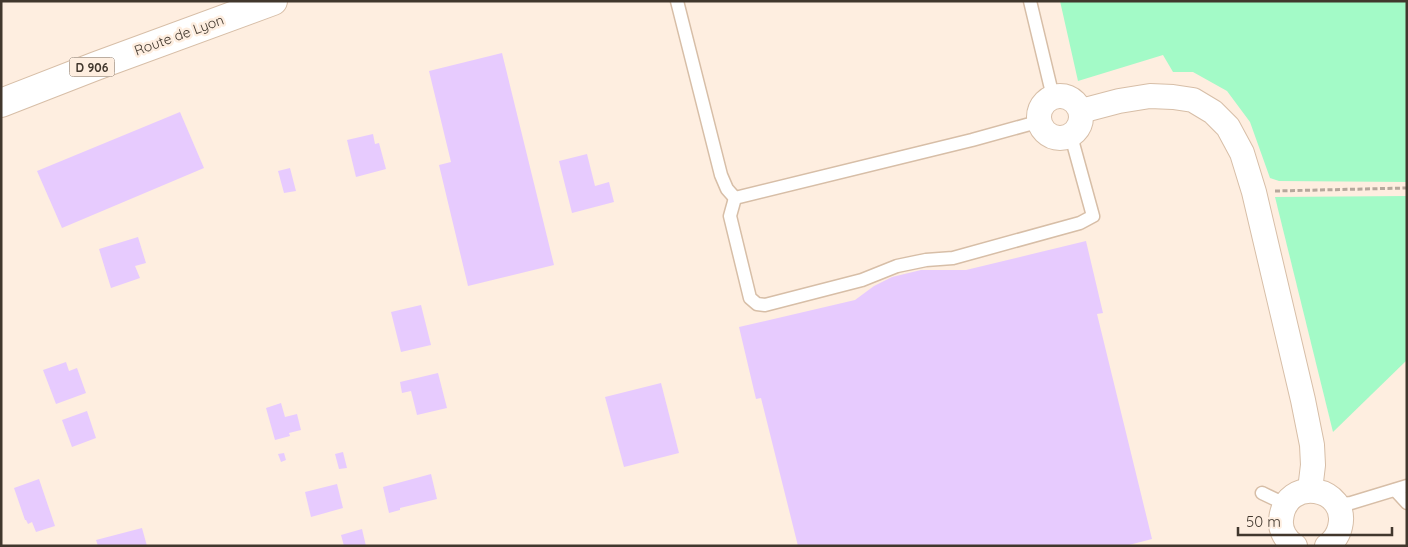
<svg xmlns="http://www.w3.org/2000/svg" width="1408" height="547" font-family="Quicksand,sans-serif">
<rect width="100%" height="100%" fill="#feeee0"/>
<g fill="#a3fac7">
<path d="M 1060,1 L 1407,1 L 1407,182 L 1279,181 L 1270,178 L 1250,122 L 1227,91 L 1193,72 L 1173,72 L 1163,55 L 1078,81 Z"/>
<path d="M 1407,196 L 1407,360 L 1333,432 L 1275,197 Z"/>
</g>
<g fill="#e7cbfe">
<path d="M 502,53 L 554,265 L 468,286 L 439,165 L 451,162 L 429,71 Z"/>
<path d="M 180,112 L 204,168 L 62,228 L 37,171 Z"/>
<path d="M 373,134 L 375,144 L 379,143 L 386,169 L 356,177 L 347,140 Z"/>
<path d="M 587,154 L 595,186 L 609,182 L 614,202 L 572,213 L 559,161 Z"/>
<path d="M 290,168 L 296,191 L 284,193 L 278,171 Z"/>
<path d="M 138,237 L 146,263 L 135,266 L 140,278 L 111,288 L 99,249 Z"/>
<path d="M 1086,241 L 1103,313 L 1097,314 L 1152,539 L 1125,546 L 798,546 L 761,398 L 756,399 L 739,327 L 855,300 L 874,286 L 892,277 L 921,270 L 966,270 Z"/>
<path d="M 421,305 L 431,345 L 401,352 L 391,312 Z"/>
<path d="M 66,362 L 69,371 L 77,368 L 86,393 L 56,404 L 43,370 Z"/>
<path d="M 438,373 L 447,408 L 417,415 L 411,391 L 402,393 L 400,382 Z"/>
<path d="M 661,383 L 679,453 L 624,467 L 605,397 Z"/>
<path d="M 281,403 L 285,417 L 297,414 L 301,430 L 289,433 L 290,436 L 275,440 L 266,408 Z"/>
<path d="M 87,411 L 96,438 L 72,447 L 62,420 Z"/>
<path d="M 343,452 L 347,468 L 339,469 L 335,454 Z"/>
<path d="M 284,453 L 286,460 L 281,462 L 278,454 Z"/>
<path d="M 431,474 L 437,499 L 400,508 L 400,510 L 389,513 L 383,487 Z"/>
<path d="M 39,479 L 55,526 L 36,532 L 32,522 L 28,524 L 26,520 L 25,520 L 14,488 Z"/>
<path d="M 337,484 L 343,508 L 311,517 L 305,492 Z"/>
<path d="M 142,528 L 147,546 L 98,546 L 96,540 Z"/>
<path d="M 362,529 L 366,546 L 344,546 L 341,535 Z"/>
</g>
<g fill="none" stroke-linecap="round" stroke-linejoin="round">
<defs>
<g id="lane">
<path d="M 677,1 L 721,175 L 727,189 L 735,198"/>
<path d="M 1030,1 L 1053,97"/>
<path d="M 1038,117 L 1030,124 L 972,140 L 735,198 L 730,216 L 750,298 L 757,304 L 765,305 L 862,280 L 897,266 L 926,260 L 953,258 L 1080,223 L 1093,216 L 1071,136"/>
<path d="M 1395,490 L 1407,503"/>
<path d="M 1262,493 L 1285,504"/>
<path d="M 1336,505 L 1351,503 L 1407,486"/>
</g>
<g id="street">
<circle cx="1060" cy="117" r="21"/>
<path d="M 1081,111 L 1119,101 L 1150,96 L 1173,97 L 1193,100 L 1213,112 L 1228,127 L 1242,153 L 1254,192 L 1303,400 L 1312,445 L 1313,465 L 1310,490"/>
<path d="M 1295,546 C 1286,541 1280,530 1281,520 C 1285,474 1350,487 1340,527 C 1338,536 1334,541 1327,546"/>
</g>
<path id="primary" d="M 1,103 L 96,66 L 273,1"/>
</defs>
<use href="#lane" stroke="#d7bea7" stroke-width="15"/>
<use href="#street" stroke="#d7bea7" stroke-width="26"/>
<use href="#primary" stroke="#d7bea7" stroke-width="30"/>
<path stroke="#b6a89c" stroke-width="3" stroke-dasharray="5 2.5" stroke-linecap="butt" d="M 1275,191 L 1407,188"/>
<use href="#lane" stroke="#fff" stroke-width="12"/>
<use href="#street" stroke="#fff" stroke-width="24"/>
<use href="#primary" stroke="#fff" stroke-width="28"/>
</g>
<g text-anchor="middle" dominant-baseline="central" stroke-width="5" stroke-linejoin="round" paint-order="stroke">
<rect fill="#feeee0" stroke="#7a6e63" stroke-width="1" x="69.5" y="57.5" width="45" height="19" rx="4"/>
<g font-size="12" font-weight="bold" fill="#41372d">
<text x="92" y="67">D 906</text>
</g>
<g font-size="14" fill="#41372d" stroke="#feeee0">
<text transform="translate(179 35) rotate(-20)">Route de Lyon</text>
</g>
</g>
<rect width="1408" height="547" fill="none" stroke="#41372d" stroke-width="5"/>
<path d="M1238 527v8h154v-8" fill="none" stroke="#41372d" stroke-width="2.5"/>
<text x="1246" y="527" font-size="15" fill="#41372d" stroke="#feeee0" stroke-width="4" paint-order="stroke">50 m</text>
</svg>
